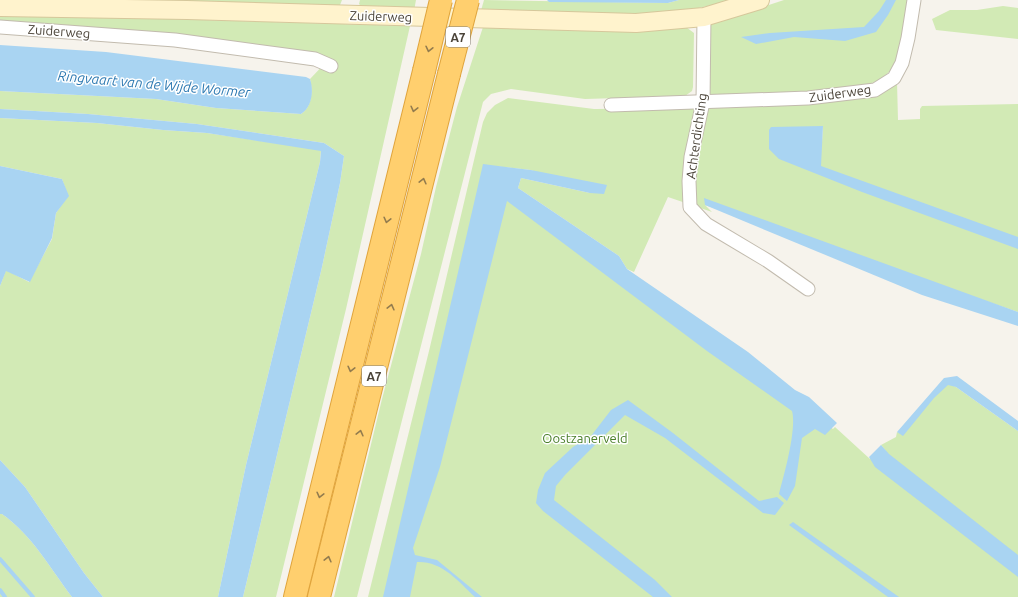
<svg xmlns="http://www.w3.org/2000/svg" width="1018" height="597" font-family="Ubuntu,sans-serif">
<rect width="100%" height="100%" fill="#f6f3ec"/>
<g fill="#d2eab5" fill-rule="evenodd">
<path d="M 0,0 L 342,0 L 338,10 Z"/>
<path d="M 360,0 L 416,0 L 414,11 L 364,9 L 359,4 Z"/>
<path d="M 484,0 L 668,3 L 679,0 L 735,0 L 689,10 L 647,15 L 480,14 Z"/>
<path d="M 784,0 L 908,0 L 898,58 L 890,71 L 880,80 L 855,89 L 712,95 L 706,91 L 710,24 Z"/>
<path d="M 1003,6 L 1018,8 L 1018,39 L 936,30 L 932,19 L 950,10 L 977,10 Z"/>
<path d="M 0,14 L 410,26 L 346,309 L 276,597 L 243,597 L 322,267 L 340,183 L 344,156 L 324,143 L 197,124 L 88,114 L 0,109 L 0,91 L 156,99 L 216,108 L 301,114 C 312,107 313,91 310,79 L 329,59 L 0,23 Z"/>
<path d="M 483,27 L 686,27 L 694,33 L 693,87 L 692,91 L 685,96 L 585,99 L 511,89 L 491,94 L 483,102 L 357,597 L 334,597 L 382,399 L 421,254 L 436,187 L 457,107 Z"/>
<path d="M 897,82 L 898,120 L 920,119 L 920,109 L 922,106 L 1018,104 L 1018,312 L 705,205 L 712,212 L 668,197 L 634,272 L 627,269 L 619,256 L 518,188 L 521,178 L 590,193 L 531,170 L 483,165 L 833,429 L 835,427 L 870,459 L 886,451 L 881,445 L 896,437 L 897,432 L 899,433 L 946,382 L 956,387 L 1018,431 L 1018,597 L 368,597 L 429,351 L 483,122 L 487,113 L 495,105 L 508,98 L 594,109 L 714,108 L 861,99 L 882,91 ZM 771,127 L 823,127 L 822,142 Z"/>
<path d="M 0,118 L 97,123 L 163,130 L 207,133 L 321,150 L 320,162 L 246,465 L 218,597 L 103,597 L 84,573 L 25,487 L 0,460 L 0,286 L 6,270 L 29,282 L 52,239 L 56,213 L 68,196 L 62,179 L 0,166 Z"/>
<path d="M 0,514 L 2,514 C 32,535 50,568 72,597 L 0,597 Z"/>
</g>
<g fill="#a9d4f2">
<path d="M 547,0 L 679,0 L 668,3 L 549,2 Z"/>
<path d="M 886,0 L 896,0 L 888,15 L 876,32 L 845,41 L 794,37 L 756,44 L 741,37 L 770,33 L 864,27 L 879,11 Z"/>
<path d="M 0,45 L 106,52 L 306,77 L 310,79 C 314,91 312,107 301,114 L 216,108 L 156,99 L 0,91 Z"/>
<path d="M 0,109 L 88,114 L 197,124 L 324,143 L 344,156 L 340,183 L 322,267 L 243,597 L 218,597 L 246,465 L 320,162 L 321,151 L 207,133 L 163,130 L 97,123 L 0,118 Z"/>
<path d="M 823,126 L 821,166 L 1018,237 L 1018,249 L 862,192 L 779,159 L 769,149 L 769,130 L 771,127 Z"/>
<path d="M 483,164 L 531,170 L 607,185 L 604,194 L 590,193 L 521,178 L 518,188 L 619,256 L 627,269 L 748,352 L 795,390 L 809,397 L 837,423 L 825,435 L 815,429 L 802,438 L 795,486 L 787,501 L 779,494 C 784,475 797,429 792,411 L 707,351 L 507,201 L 440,467 L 413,548 L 415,555 L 437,560 L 482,597 L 475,597 C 457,580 442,561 417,562 L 410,597 L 383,597 Z"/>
<path d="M 0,166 L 62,179 L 69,196 L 56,213 L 52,238 L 30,282 L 6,271 L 0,286 Z"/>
<path d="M 704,198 L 1018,312 L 1018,326 L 922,295 L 705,205 Z"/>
<path d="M 957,376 L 1018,421 L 1018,431 L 956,387 L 948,385 L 934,398 L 903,436 L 897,432 L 944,378 Z"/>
<path d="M 628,400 L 673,433 L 759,501 L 777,497 L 784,503 L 775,515 L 763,513 L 665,438 L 625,415 L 565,475 L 556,486 L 554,500 L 655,580 L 672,597 L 653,597 L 543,511 L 536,503 L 538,490 L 545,473 L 573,447 L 591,436 L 611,410 Z"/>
<path d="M 881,445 L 889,454 L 1018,555 L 1018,577 L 875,467 L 869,457 Z"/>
<path d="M 0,460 L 25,487 L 84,573 L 103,597 L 72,597 C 50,568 32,535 2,514 L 0,514 Z"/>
<path d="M 793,522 L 899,597 L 888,597 L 789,525 Z"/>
</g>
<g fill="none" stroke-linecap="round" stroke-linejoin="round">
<g stroke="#a9d4f2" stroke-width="4">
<path d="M 0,559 L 33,597"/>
<path d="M 0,590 L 5,597"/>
</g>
<defs>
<g id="street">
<path d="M 704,17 L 703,102 L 691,157 L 689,181 L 690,207 L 706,224 L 768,261 L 808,289"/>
<path d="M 0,27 L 175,40 L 315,59 L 331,66"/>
<path d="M 611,105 L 808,98 L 875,90 L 894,78 L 902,63 L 908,38 L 914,0"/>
</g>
<path id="secondary" d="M 0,7 L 187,10 L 636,23 L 704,17 L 760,0"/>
<g id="highway">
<path d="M 295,597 L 424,71"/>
<path d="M 319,597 L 449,74"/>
</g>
</defs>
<use href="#street" stroke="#c2bbae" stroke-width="15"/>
<use href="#secondary" stroke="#d6c79b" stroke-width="20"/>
<use href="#highway" stroke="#e0a43c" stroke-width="24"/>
<use href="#street" stroke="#fff" stroke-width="13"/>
<use href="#secondary" stroke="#fff3cd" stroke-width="18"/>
<use href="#highway" stroke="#ffcf6e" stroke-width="22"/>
<defs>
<g id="highway-bridge">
<path d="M 424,71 L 441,0"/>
<path d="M 449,74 L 468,0"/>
</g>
</defs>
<use href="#highway-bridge" stroke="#e0a43c" stroke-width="24" stroke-linecap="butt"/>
<use href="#highway-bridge" stroke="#ffcf6e" stroke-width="22"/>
</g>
<defs><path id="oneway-chevron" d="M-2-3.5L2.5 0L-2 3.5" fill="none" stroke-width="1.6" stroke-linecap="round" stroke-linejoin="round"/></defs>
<g stroke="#937c4e">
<use href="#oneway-chevron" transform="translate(429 49) rotate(103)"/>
<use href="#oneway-chevron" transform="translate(414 109) rotate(104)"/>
<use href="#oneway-chevron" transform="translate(423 181) rotate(-76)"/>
<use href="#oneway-chevron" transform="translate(387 220) rotate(104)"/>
<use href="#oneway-chevron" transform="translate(391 307) rotate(-76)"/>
<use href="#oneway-chevron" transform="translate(351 369) rotate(104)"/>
<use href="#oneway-chevron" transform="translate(360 433) rotate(-76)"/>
<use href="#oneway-chevron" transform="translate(320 495) rotate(104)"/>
<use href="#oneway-chevron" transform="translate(328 559) rotate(-76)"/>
</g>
<g text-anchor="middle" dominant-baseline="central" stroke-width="3" stroke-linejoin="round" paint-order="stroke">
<g fill="#fff" stroke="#817c74" stroke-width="1">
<rect x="446" y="27" width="24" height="20" rx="3"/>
<rect x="362" y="366" width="24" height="20" rx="3"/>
</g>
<g font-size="12" font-weight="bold" fill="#4b4439">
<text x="458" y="37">A7</text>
<text x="374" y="376">A7</text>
</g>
<g font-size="13" fill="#4b4439" stroke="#fff">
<text transform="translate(381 16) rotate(2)">Zuiderweg</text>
<text transform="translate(59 31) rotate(4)">Zuiderweg</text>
<text transform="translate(840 93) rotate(-8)">Zuiderweg</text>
<text transform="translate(696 136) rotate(-82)">Achterdichting</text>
</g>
<g font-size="13" fill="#4a7f2a" stroke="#fff">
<text x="585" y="438">Oostzanerveld</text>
</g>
<g font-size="14" font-style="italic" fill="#2e7ab2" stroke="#fff">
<text transform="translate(154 84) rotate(5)">Ringvaart van de Wijde Wormer</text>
</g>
</g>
</svg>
